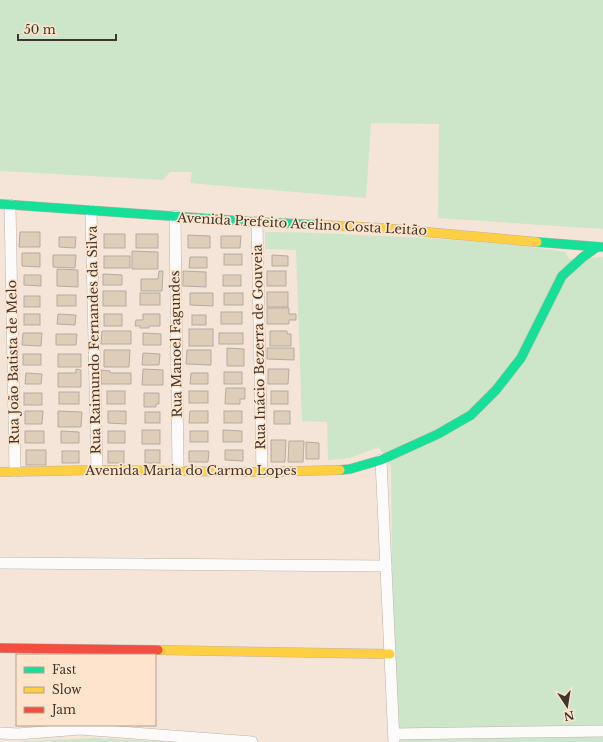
<svg xmlns="http://www.w3.org/2000/svg" width="603" height="742" font-family="'Libre Baskerville',serif">
<rect width="100%" height="100%" fill="#f4e5d8"/>
<g fill="#cde5c8">
<path d="M 0,0 L 603,0 L 603,229 L 438,218 L 439,124 L 371,123 L 366,198 L 190,183 L 192,172 L 170,172 L 163,180 L 0,171 Z"/>
<path d="M 265,232 C 311,232 358,235 404,237 C 458,240 512,243 565,252 L 569,259 L 603,257 L 603,742 L 394,742 L 391,467 L 379,447 L 350,458 L 328,460 L 327,422 L 302,421 L 296,250 L 265,249 Z"/>
<path d="M 94,738 L 168,742 L 15,742 Z"/>
</g>
<g fill="#ddcdb9" stroke="#b5aba0">
<path d="M 20,232 L 40,232 L 40,247 L 19,247 Z"/>
<rect x="104" y="234" width="21" height="14"/>
<rect x="136" y="234" width="22" height="14"/>
<path d="M 188,235 L 210,236 L 210,248 L 188,248 Z"/>
<path d="M 221,236 L 241,236 L 240,248 L 221,248 Z"/>
<path d="M 59,237 L 76,237 L 75,248 L 59,247 Z"/>
<path d="M 132,251 L 158,252 L 158,269 L 132,269 Z"/>
<path d="M 22,253 L 40,253 L 40,267 L 22,266 Z"/>
<rect x="224" y="254" width="18" height="11"/>
<path d="M 53,255 L 76,255 L 75,268 L 53,267 Z"/>
<path d="M 272,255 L 288,256 L 288,266 L 272,266 Z"/>
<rect x="104" y="256" width="26" height="12"/>
<path d="M 190,257 L 207,257 L 207,268 L 189,268 Z"/>
<path d="M 57,269 L 78,270 L 78,287 L 57,286 Z"/>
<path d="M 159,271 L 163,271 L 162,291 L 141,291 L 141,279 L 158,279 Z"/>
<path d="M 183,271 L 206,272 L 206,287 L 183,286 Z"/>
<rect x="267" y="271" width="19" height="15"/>
<path d="M 103,274 L 122,275 L 122,285 L 103,285 Z"/>
<path d="M 24,275 L 41,275 L 41,286 L 24,285 Z"/>
<rect x="223" y="275" width="18" height="11"/>
<rect x="103" y="291" width="23" height="15"/>
<rect x="267" y="292" width="21" height="15"/>
<rect x="140" y="293" width="20" height="12"/>
<path d="M 190,293 L 213,293 L 213,306 L 190,305 Z"/>
<rect x="224" y="293" width="19" height="12"/>
<rect x="57" y="295" width="19" height="11"/>
<rect x="24" y="296" width="16" height="11"/>
<path d="M 267,308 L 289,308 L 289,314 L 296,314 L 296,320 L 289,320 L 289,324 L 267,324 Z"/>
<rect x="221" y="312" width="21" height="12"/>
<rect x="24" y="314" width="16" height="11"/>
<path d="M 58,314 L 76,315 L 75,325 L 57,324 Z"/>
<rect x="104" y="314" width="18" height="12"/>
<path d="M 143,314 L 160,314 L 160,326 L 149,326 L 149,328 L 140,328 L 140,326 L 135,326 L 136,320 L 143,320 Z"/>
<rect x="192" y="315" width="14" height="10"/>
<rect x="189" y="329" width="24" height="17"/>
<path d="M 102,331 L 131,331 L 131,344 L 101,344 Z"/>
<path d="M 270,331 L 287,331 L 287,334 L 291,334 L 291,346 L 270,346 Z"/>
<path d="M 23,333 L 42,333 L 41,346 L 22,345 Z"/>
<path d="M 143,333 L 161,334 L 161,345 L 143,345 Z"/>
<rect x="219" y="333" width="24" height="11"/>
<path d="M 56,334 L 77,334 L 76,345 L 56,345 Z"/>
<path d="M 227,348 L 244,349 L 244,366 L 227,366 Z"/>
<path d="M 267,348 L 294,348 L 294,360 L 267,359 Z"/>
<path d="M 104,350 L 130,350 L 129,367 L 104,367 Z"/>
<path d="M 187,350 L 211,350 L 211,365 L 186,364 Z"/>
<path d="M 143,353 L 160,354 L 159,365 L 142,365 Z"/>
<rect x="23" y="354" width="18" height="11"/>
<rect x="58" y="354" width="23" height="13"/>
<path d="M 76,369 L 81,370 L 81,387 L 58,387 L 58,373 L 76,373 Z"/>
<path d="M 143,369 L 163,370 L 163,385 L 142,385 Z"/>
<path d="M 268,369 L 289,369 L 288,384 L 268,384 Z"/>
<path d="M 101,370 L 110,371 L 110,373 L 131,373 L 131,384 L 101,384 Z"/>
<rect x="224" y="372" width="18" height="12"/>
<path d="M 26,373 L 42,374 L 41,384 L 25,384 Z"/>
<path d="M 191,373 L 208,373 L 208,384 L 190,384 Z"/>
<path d="M 226,388 L 245,388 L 245,399 L 240,399 L 240,404 L 225,404 Z"/>
<rect x="107" y="391" width="18" height="13"/>
<rect x="189" y="391" width="19" height="12"/>
<rect x="271" y="391" width="17" height="13"/>
<rect x="59" y="392" width="20" height="12"/>
<rect x="24" y="393" width="18" height="12"/>
<path d="M 144,393 L 159,393 L 159,404 L 156,404 L 156,407 L 144,407 Z"/>
<path d="M 25,411 L 43,411 L 42,424 L 25,424 Z"/>
<path d="M 58,411 L 82,412 L 81,427 L 58,427 Z"/>
<path d="M 108,411 L 126,411 L 126,424 L 108,423 Z"/>
<path d="M 190,411 L 208,411 L 208,423 L 189,423 Z"/>
<rect x="224" y="411" width="18" height="12"/>
<rect x="274" y="411" width="16" height="13"/>
<rect x="145" y="412" width="15" height="11"/>
<rect x="142" y="430" width="18" height="14"/>
<path d="M 223,430 L 242,431 L 242,442 L 223,442 Z"/>
<rect x="25" y="431" width="19" height="12"/>
<path d="M 61,431 L 79,432 L 79,443 L 61,443 Z"/>
<rect x="108" y="431" width="17" height="12"/>
<rect x="190" y="431" width="18" height="11"/>
<path d="M 271,440 L 286,440 L 285,462 L 271,462 Z"/>
<path d="M 289,441 L 304,441 L 303,462 L 288,462 Z"/>
<path d="M 306,442 L 319,443 L 319,459 L 306,459 Z"/>
<rect x="26" y="450" width="20" height="15"/>
<rect x="145" y="450" width="15" height="13"/>
<path d="M 225,450 L 243,450 L 243,461 L 225,460 Z"/>
<rect x="62" y="451" width="17" height="12"/>
<rect x="108" y="451" width="16" height="12"/>
<path d="M 189,451 L 209,451 L 208,462 L 189,462 Z"/>
</g>
<g fill="none" stroke-linecap="round" stroke-linejoin="round">
<defs>
<g id="street">
<path d="M 10,205 L 15,471"/>
<path d="M 91,211 L 97,470"/>
<path d="M 175,216 L 178,471"/>
<path d="M 257,222 L 262,472"/>
<path d="M 381,460 L 394,742"/>
<path d="M 0,563 L 386,566"/>
<path d="M 0,733 L 18,734 L 80,729 L 252,742"/>
<path d="M 394,734 L 603,731"/>
</g>
<g id="fast">
<path d="M 0,204 L 257,222 L 320,225"/>
<path d="M 537,242 L 601,247"/>
<path d="M 340,470 L 350,469 L 381,460 L 438,434 L 471,415 L 496,390 L 521,358 L 562,276 L 583,257 L 597,247"/>
</g>
<g id="slow">
<path d="M 320,225 L 381,228 L 537,242"/>
<path d="M 0,472 L 97,470 L 262,472 L 340,470"/>
<path d="M 158,650 L 390,654"/>
</g>
<path id="jam" d="M 0,648 L 158,650"/>
</defs>
<use href="#street" stroke="#beb3a9" stroke-width="12"/>
<use href="#fast" stroke="#beb3a9" stroke-width="10"/>
<use href="#slow" stroke="#beb3a9" stroke-width="10"/>
<use href="#jam" stroke="#beb3a9" stroke-width="10"/>
<use href="#street" stroke="#fdfbf9" stroke-width="11"/>
<use href="#fast" stroke="#16e098" stroke-width="9"/>
<use href="#slow" stroke="#ffcf43" stroke-width="9"/>
<use href="#jam" stroke="#f24e42" stroke-width="9"/>
</g>
<g text-anchor="middle" dominant-baseline="central" stroke-width="3.5" stroke-linejoin="round" paint-order="stroke">
<g font-size="13" fill="#3f352c" stroke="#ffe4cd">
<text transform="translate(302 224) rotate(3)">Avenida Prefeito Acelino Costa Leitão</text>
<text transform="translate(94 340) rotate(-91)">Rua Raimundo Fernandes da Silva</text>
<text transform="translate(176 344) rotate(-91)">Rua Manoel Fagundes</text>
<text transform="translate(259 347) rotate(-91)">Rua Inácio Bezerra de Gouveia</text>
<text transform="translate(13 362) rotate(-91)">Rua João Batista de Melo</text>
<text x="191" y="470">Avenida Maria do Carmo Lopes</text>
</g>
</g>
<rect x="16" y="654" width="140" height="72" fill="#ffe4cd" stroke="#b29e8d"/>
<rect x="24" y="667" width="20" height="6" fill="#16e098" stroke="#b29e8d"/>
<text x="52" y="674" font-size="12" fill="#3f352c">Fast</text>
<rect x="24" y="687" width="20" height="6" fill="#ffcf43" stroke="#b29e8d"/>
<text x="52" y="694" font-size="12" fill="#3f352c">Slow</text>
<rect x="24" y="707" width="20" height="6" fill="#f24e42" stroke="#b29e8d"/>
<text x="52" y="714" font-size="12" fill="#3f352c">Jam</text>
<g transform="translate(567 706) rotate(168)" stroke="#ffe4cd" stroke-width="3" paint-order="stroke">
<path d="M0-3L7 15L0 10L-7 15Z" fill="#3f352c"/>
<text y="-6" font-size="11" font-weight="bold" text-anchor="middle" fill="#3f352c">N</text>
</g>
<path d="M18 34v6h98v-6" fill="none" stroke="#3f352c" stroke-width="2"/>
<text x="24" y="34" font-size="12" fill="#3f352c" stroke="#ffe4cd" stroke-width="3" paint-order="stroke">50 m</text>
</svg>
